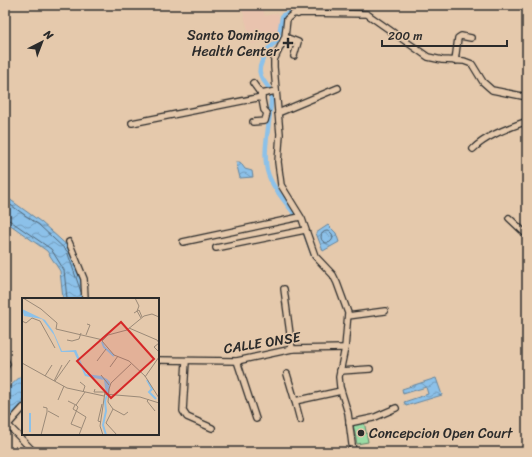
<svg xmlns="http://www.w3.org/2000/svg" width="532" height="457" font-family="Sriracha,sans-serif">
<defs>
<pattern id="water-waves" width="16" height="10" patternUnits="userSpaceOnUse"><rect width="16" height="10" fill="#8cc1e9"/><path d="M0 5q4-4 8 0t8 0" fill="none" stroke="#739dbd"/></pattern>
</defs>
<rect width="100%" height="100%" fill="#e5c9ac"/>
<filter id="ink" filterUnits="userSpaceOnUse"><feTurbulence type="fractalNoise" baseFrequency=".025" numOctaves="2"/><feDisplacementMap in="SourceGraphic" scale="8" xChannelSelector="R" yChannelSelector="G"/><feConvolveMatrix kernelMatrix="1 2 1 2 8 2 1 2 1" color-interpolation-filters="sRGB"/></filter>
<g filter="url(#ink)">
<path fill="#e9c3ae" d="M 241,5 L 261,5 L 265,16 L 278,13 L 280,22 L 276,38 L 252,44 Z"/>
<path fill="#9bdca5" stroke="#638468" d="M 364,421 L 368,442 L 357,444 L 353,424 Z"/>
<g fill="url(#water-waves)" stroke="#65859d">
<path d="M 236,162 L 240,162 L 245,169 L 252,171 L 253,177 L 240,178 Z"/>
<path d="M 5,196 L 41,222 L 71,249 L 87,299 L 63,299 L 60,271 L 47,251 L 5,221 Z"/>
<path d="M 328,225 L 336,233 L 339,242 L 323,251 L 316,233 Z"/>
<path d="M 23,374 L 23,406 L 9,422 L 5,418 L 5,391 Z"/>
<path d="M 436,378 L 442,395 L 406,406 L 404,402 L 428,394 L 426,387 L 403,394 L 402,389 Z"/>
</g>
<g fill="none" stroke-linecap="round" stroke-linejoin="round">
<g stroke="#526777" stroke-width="1">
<path d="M 5,201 L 39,225 L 67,251 L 81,292"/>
<path d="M 5,219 L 9,220 L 51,249 L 64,270 L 67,299"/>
<circle cx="327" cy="237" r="6"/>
</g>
<g stroke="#65859d" stroke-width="1">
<path d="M 298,219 L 302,227"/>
<path d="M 303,233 L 312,258 L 332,278"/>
<path d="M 342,345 L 344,332"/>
<path d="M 340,361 L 341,350"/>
<path d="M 342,403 L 346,418"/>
</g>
<path stroke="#8cc1e9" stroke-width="4.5" d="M 293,10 L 290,13 L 283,15 L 282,17 L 278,41 C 267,47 264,55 260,67 C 257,79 271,85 271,95 C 272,118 262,146 267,170 C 271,187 286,202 296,216"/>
<defs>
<g id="minor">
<path d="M 292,5 L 298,14"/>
<path d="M 285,37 L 298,42 L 294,56"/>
<path d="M 455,61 L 458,38 L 461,36 L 471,38"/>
<path d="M 253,83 L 261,94"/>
<path d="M 278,113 L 338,88"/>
<path d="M 253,122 L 265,121 L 267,113 L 264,110 L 261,94 L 276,91"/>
<path d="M 132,123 L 262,97"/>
<path d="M 473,149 C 487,135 509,128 527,121"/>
<path d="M 509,218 L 527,235"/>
<path d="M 69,242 L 84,279 L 85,299"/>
<path d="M 183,242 L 300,217"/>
<path d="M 216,248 L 305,230"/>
<path d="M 284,289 L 292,349"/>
<path d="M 348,316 L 385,311"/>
<path d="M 5,360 L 7,364 L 5,367"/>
<path d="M 158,360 L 237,361 L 292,349 L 345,348"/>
<path d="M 186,361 L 183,411 L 187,417 L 212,428"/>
<path d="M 237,361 L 256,419"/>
<path d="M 340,371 L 370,369"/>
<path d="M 287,374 L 295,401 L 341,391"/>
<path d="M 295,401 L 300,420"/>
<path d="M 5,422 L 34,452"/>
<path d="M 349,423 L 373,418 L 396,408"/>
<path d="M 5,428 L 23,408"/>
<path d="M 353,452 L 348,413 L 340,387 L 339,377 L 345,348 L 348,313 L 337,283 L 333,275 L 315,256 L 302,219 L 281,185 L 278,162 L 280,134 L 274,67 L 274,60 L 285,37 L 287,19 L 293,14 L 302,13 L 367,14 L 428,57 L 442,60 L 464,61 L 472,64 L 483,82 L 492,90 L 527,97"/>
</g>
</defs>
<use href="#minor" stroke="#2b2b2b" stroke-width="8"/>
<use href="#minor" stroke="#e5c9ac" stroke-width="5.5"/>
</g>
</g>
<g fill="#2b2b2b" stroke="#e5c9ac" stroke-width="1.5">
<path d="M286 37h4v4h4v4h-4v4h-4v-4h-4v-4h4z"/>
<circle cx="361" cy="433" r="4"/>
</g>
<g text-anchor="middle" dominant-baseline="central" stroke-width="3" stroke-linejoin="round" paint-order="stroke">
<g font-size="14" fill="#2b2b2b" stroke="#e5c9ac" text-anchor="end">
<text x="279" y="35">Santo Domingo<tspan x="279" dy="16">Health Center</tspan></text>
<text x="369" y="433" text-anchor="start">Concepcion Open Court</text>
</g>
<g font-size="14" fill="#2b2b2b" stroke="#e5c9ac">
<text transform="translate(262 343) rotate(-9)">CALLE ONSE</text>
</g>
</g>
<g transform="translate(22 298)">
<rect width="137" height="137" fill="#e5c9ac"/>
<path d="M 0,11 L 23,22 L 31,33 L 40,53 L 54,52 L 64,76 L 79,78 L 85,81 L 88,84 L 87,96 L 84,96 L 82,82 L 63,78 L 52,54 L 39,54 L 32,37 L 20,21 L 2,18 Z" fill="#8cc1e9"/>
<path fill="none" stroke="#8cc1e9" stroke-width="2" d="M 80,44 L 82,49 L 92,58M 125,82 L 130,91 L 127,94 L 134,101M 8,134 L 8,115M 84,137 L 81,127 L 84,113 L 83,103 L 86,95"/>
<path fill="none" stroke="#9b8a78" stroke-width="1" d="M 1,0 L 19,11 L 35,25 L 34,31M 113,0 L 117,8 L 115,13 L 119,20M 112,15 L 117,12 L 120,19M 137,19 L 130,16 L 122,18 L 105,32 L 86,37 L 80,43 L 92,57 L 107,63 L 123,78 L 137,100M 0,23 L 4,25 L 10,20 L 18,23 L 33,50M 107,30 L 135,42 L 137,45 L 132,49 L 137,54M 34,31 L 81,42M 64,37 L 68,27 L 65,26M 45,42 L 50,43 L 57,41 L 59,35M 75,63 L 84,51M 0,65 L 45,90 L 82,98M 88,69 L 96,58M 79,77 L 87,87M 23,78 L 30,67M 123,79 L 137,59M 32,83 L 40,67M 33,83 L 48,62M 58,84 L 63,88 L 61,94M 73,91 L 72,94 L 83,94M 82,96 L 118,99 L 137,105M 127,101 L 125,103 L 133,113M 36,102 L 42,88M 46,103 L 54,107 L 63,94M 53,107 L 51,111 L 64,119 L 57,137M 54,107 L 56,109 L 49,126 L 59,130M 91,111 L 102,117 L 106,114M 26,113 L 37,119M 79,124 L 76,123 L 80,106M 19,137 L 25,114 L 25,110 L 21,109M 81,137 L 78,128 L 83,94M 95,137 L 84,125 L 91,111 L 86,104 L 87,91 L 89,85 L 109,66"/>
<path fill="#d62828" fill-opacity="0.15" stroke="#d62828" stroke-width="2" d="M 99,24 L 132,61 L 89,100 L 55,63 Z"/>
<rect width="137" height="137" fill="none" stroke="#2b2b2b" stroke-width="2"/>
</g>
<rect width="532" height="457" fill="none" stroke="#e5c9ac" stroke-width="20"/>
<rect x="10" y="10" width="512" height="437" fill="none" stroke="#2b2b2b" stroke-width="1.5" filter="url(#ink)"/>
<g transform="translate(42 42) rotate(42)" stroke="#e5c9ac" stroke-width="3" paint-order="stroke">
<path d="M0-3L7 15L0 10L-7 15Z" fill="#2b2b2b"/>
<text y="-6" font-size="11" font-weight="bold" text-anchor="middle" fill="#2b2b2b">N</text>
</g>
<path d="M382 40v6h125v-6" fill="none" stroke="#2b2b2b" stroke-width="2"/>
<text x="388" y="40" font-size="12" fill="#2b2b2b" stroke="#e5c9ac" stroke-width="3" paint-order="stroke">200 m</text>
</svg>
